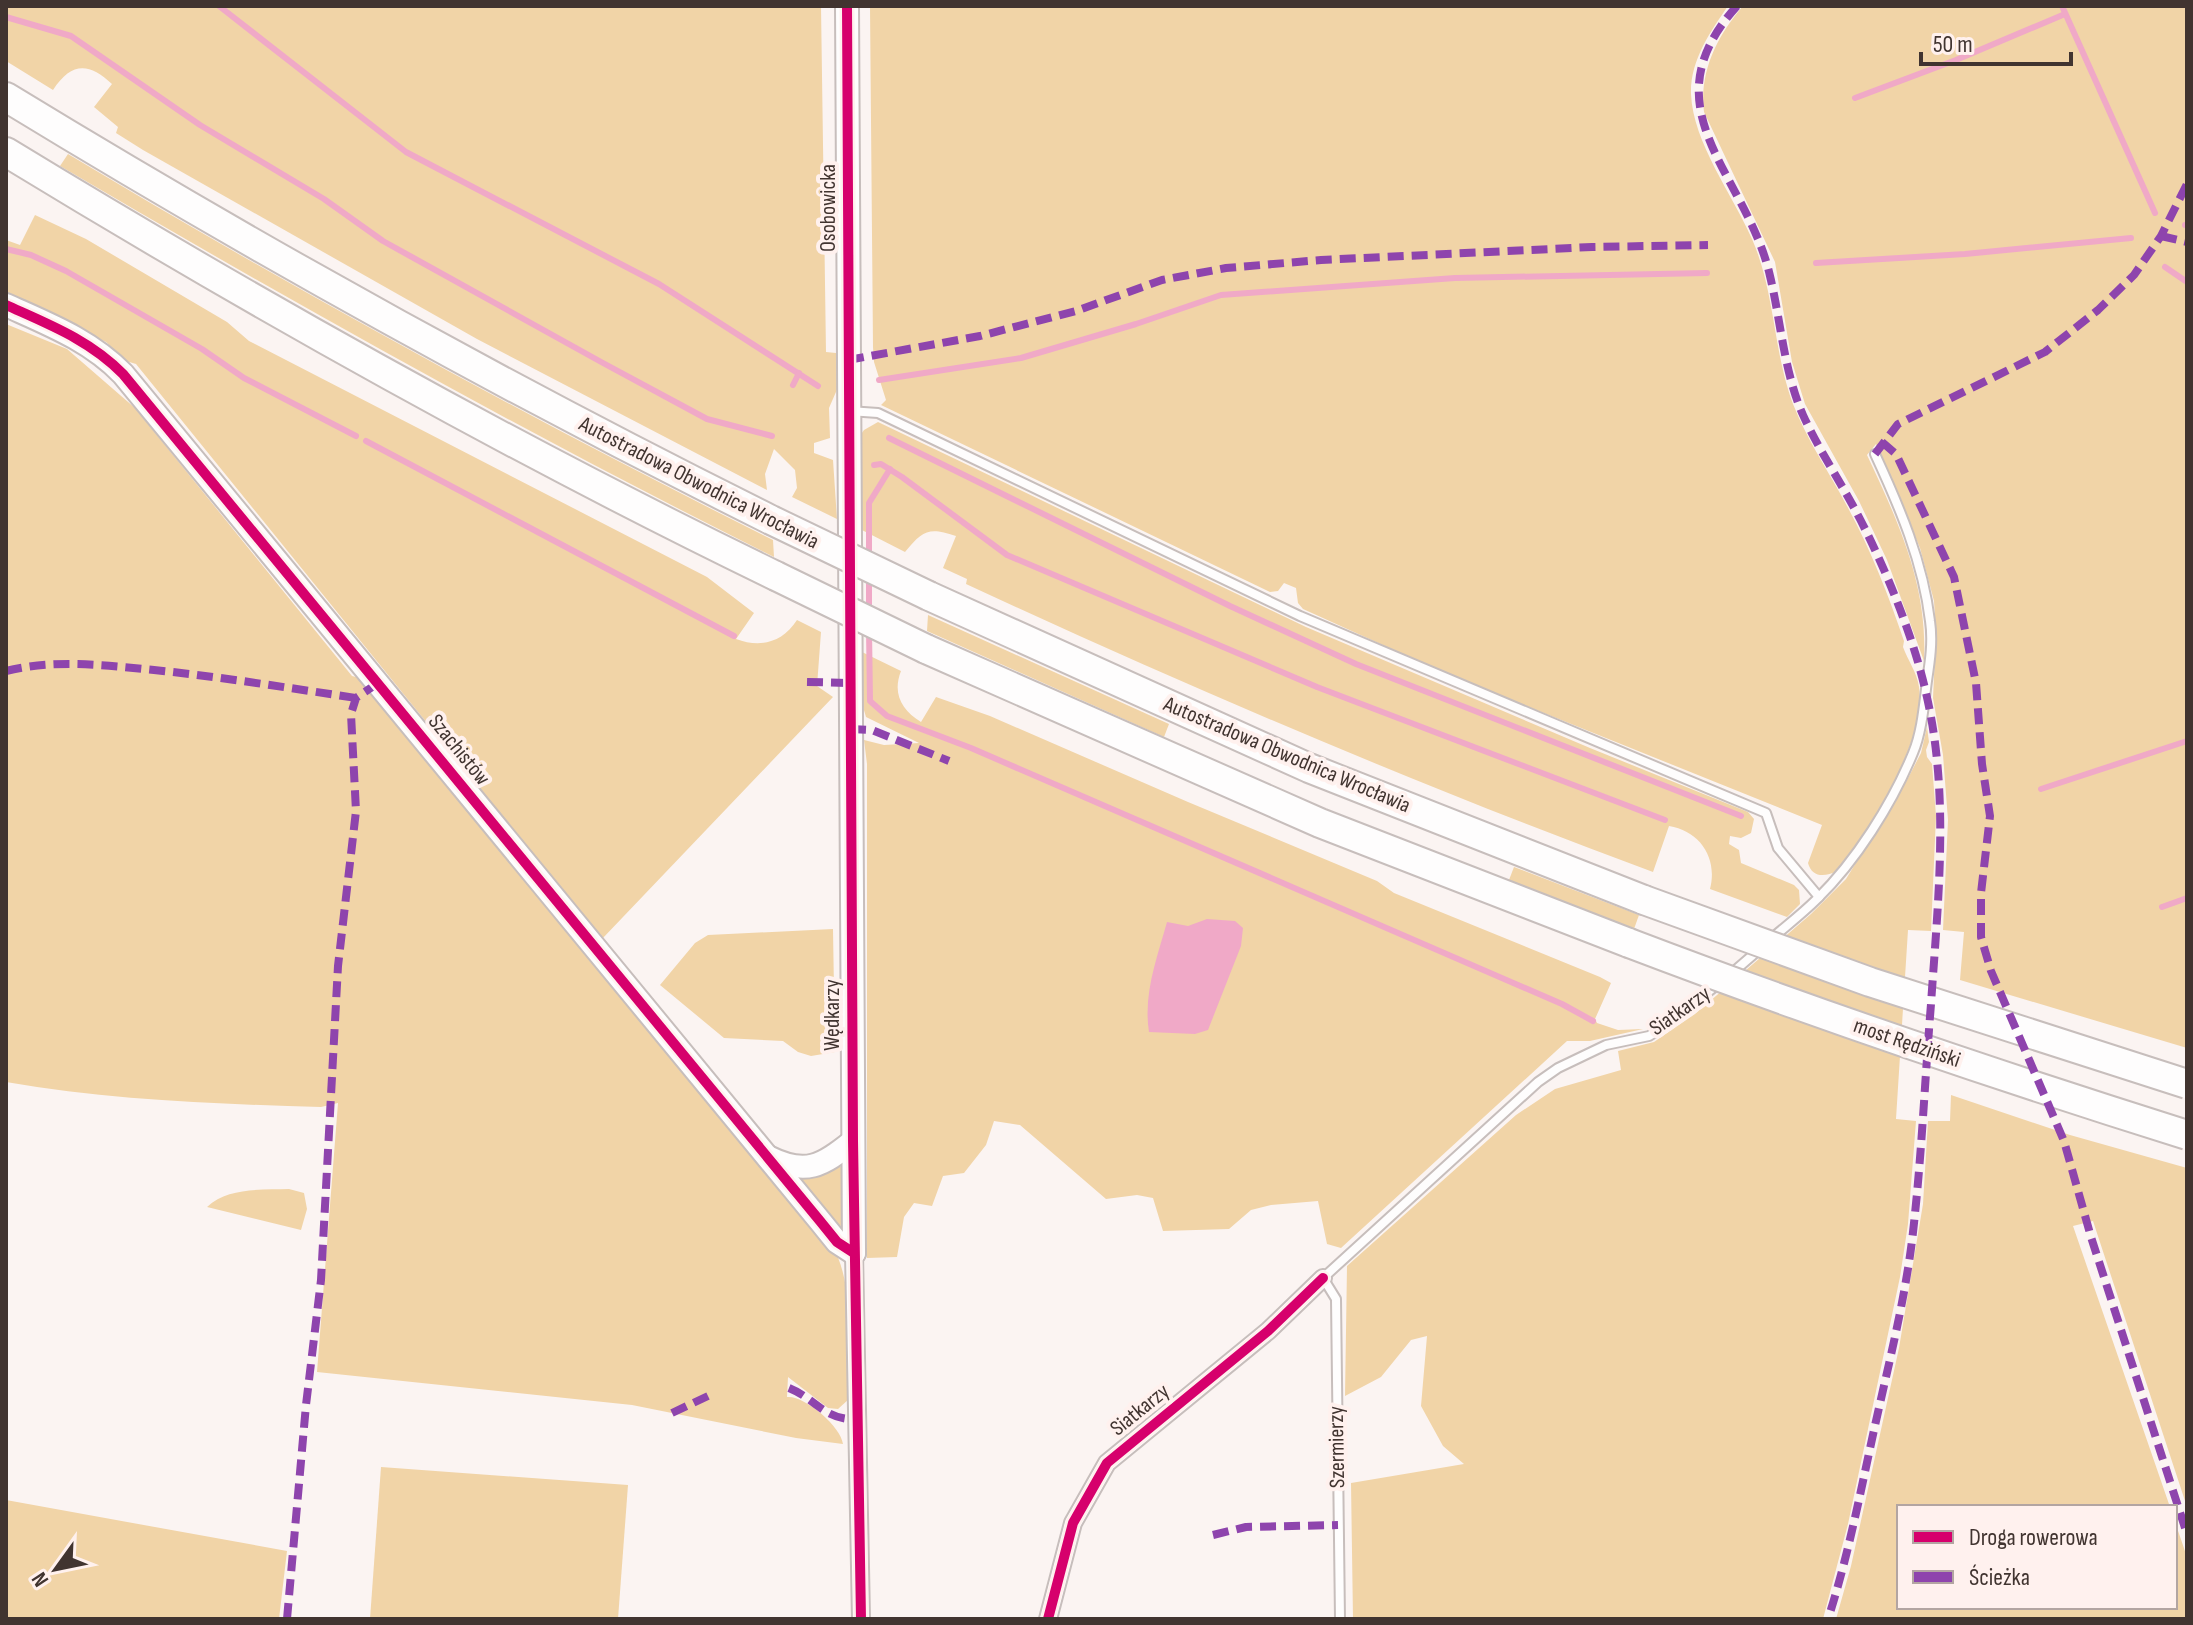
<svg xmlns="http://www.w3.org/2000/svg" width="2193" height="1625" font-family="'Sofia Sans Condensed',sans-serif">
<rect width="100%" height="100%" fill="#fbf4f2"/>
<g fill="#f1d4a7">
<path d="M 6,6 L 821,6 L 826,352 L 836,353 L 839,385 L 829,408 L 830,438 L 814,443 L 814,453 L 833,460 L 837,519 L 792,497 L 797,488 L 795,470 L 774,449 L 765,474 L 767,490 L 477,339 L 143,150 L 116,133 L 118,127 L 94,107 L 112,84 C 89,62 71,62 53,90 L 6,61 Z"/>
<path d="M 870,6 L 1728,6 C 1710,32 1690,61 1691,94 C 1693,143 1733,195 1752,239 C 1775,291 1773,351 1793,404 C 1807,440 1829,472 1847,506 C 1871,550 1888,594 1904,641 L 1903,647 C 1908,661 1917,672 1919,687 C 1927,739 1870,832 1837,871 C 1825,877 1812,878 1808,863 L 1822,825 L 1447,674 L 1303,609 L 1298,603 L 1296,588 L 1284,583 L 1278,591 L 1270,592 L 881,405 L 886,400 L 874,362 L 873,347 Z"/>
<path d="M 1743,6 L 2187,6 L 2187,1048 L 1960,980 L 1964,932 L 1943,930 L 1948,820 L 1943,755 L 1933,698 L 1936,633 L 1934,601 L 1920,548 L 1876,444 L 1867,455 C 1898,521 1928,585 1924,661 L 1887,560 L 1859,501 L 1805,404 L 1792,362 L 1775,262 L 1704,112 C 1699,72 1717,36 1743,6 Z"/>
<path d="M 68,154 C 298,292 533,420 773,540 L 774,557 C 531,436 295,304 60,166 Z"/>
<path d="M 35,215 L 86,239 L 227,322 L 249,341 L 707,577 L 754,613 L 736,639 C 760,648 782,643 797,620 L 821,632 L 817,686 L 833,697 L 602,939 L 136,364 L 126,361 L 106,342 L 6,295 L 6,240 L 20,245 Z"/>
<path d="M 6,324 L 67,349 L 135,408 L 352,676 L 360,678 L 832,1245 C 856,1287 848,1351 849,1399 L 838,1409 L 828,1408 L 788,1377 L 787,1397 C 804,1395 841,1426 843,1444 L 796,1438 L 632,1405 L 317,1372 L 338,1103 L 321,1107 C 216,1104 110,1100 6,1082 Z"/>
<path d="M 878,422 L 1306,627 L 1590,748 L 1748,812 L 1754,819 L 1751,833 L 1741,838 L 1730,836 L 1729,844 L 1739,850 L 1741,863 L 1794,885 L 1799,890 L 1800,904 L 1787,917 L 1710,889 C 1718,858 1700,831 1669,826 L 1653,872 C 1420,786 1191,688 966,584 L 967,579 L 943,568 L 956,536 C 929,527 923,530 905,552 L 858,528 L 859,437 L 864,430 Z"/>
<path d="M 928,615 L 1169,724 L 1164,737 L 927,631 Z"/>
<path d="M 862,652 L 901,671 C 892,694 902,710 921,722 L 936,697 L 990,716 L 1188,802 L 1377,881 L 1394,893 L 1600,977 L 1611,983 L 1595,1019 L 1597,1023 L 1618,1030 L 1643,1029 L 1590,1041 L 1567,1041 L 1341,1248 L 1327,1244 L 1318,1201 L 1271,1205 L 1251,1210 L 1229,1229 L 1163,1231 L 1153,1198 L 1137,1195 L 1106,1199 L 1020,1125 L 994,1121 L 986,1145 L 964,1173 L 943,1176 L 932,1206 L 914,1203 L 904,1217 L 897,1257 L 867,1258 L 867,764 L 864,740 L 884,745 L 919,743 L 866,717 L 861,700 Z"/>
<path d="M 1927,727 L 1929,742 L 1926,750 L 1927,757 L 1932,764 L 1936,816 L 1931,931 L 1908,930 L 1896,1119 L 1916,1121 L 1908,1224 L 1900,1277 L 1848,1524 L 1823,1619 L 1353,1619 L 1351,1483 L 1464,1464 L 1443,1446 L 1421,1406 L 1427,1336 L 1411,1340 L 1381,1377 L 1345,1396 L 1347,1266 L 1516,1115 L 1555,1089 L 1621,1070 L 1618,1051 L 1654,1042 L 1695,1014 L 1811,914 L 1846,879 L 1907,780 L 1921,753 Z"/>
<path d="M 1514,867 L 1639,915 L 1634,929 L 1509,880 Z"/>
<path d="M 833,929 L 835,1052 L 811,1056 L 798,1052 L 783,1041 L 724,1038 L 660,985 L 695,943 L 708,935 Z"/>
<path d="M 1951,1095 L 2070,1135 L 2187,1168 L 2187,1507 L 2093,1221 L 2073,1226 L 2170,1507 L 1899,1507 L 1899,1607 L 2175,1607 L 2175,1522 L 2187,1557 L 2187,1619 L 1836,1619 L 1851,1566 L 1899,1348 L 1923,1204 L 1928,1121 L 1950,1121 Z"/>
<path d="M 839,1166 L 844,1169 L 843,1225 L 837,1227 L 799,1179 Z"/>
<path d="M 289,1189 L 304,1193 L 307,1209 L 301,1230 L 207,1207 C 228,1187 261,1190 289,1189 Z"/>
<path d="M 381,1467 L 628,1485 L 618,1619 L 370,1619 Z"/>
<path d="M 6,1500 L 287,1551 L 279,1619 L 6,1619 Z"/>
</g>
<path fill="#f0a9c7" d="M 1207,919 L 1235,921 L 1243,928 L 1241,946 L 1208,1030 L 1195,1034 L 1149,1032 C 1143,994 1157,958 1167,922 L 1188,926 Z"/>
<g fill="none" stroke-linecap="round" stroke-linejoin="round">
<g stroke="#f0a9c7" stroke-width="6">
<path d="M 219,6 L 406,152 L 659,284 L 818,386"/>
<path d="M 2062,6 L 2155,213"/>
<path d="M 6,17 L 71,36 L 200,125 L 324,199 L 383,241 L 603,363 L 707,419 L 772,436"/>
<path d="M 1855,98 L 1956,60 L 2065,14"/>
<path d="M 2185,225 L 2187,225"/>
<path d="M 6,249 L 31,255 L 66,271 L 202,349 L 244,378 L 356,436"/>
<path d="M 1816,263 L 1965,254 L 2131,238"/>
<path d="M 2165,267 L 2187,282"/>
<path d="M 879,380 L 1021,358 L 1136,324 L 1221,295 L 1455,278 L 1707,273"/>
<path d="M 793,385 L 799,373"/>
<path d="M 889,438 L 1230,606 L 1356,664 L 1741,816"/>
<path d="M 366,441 L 734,636"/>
<path d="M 874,465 L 881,464 L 902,477 L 1007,555 L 1317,687 L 1665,820"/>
<path d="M 869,558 L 869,503 L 890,469"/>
<path d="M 869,577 L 869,614"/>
<path d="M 869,629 L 870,701 L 887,716 L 971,748 L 1562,1004 L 1593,1021"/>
<path d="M 2041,789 L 2187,741"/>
<path d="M 2162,907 L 2187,898"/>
</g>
<defs>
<g id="lane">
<path d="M 849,411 L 878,413 L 1300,616 L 1766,813 L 1778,848 L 1819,897"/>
<path d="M 1771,939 C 1786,926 1802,914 1817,899 C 1856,861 1892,804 1913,753 C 1922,732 1924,704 1927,681 C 1930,661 1933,641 1930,621 C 1923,562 1900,508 1875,454"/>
<path d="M 1732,973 L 1761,948"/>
<path d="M 1340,1619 L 1336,1299 L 1323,1278 L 1538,1082 L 1558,1068 L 1606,1045 L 1649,1036 L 1667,1025 L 1718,984"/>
</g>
<g id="street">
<path d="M 854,1253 L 861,1619"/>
<path d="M 1048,1619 L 1073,1523 L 1107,1463 L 1268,1331 L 1323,1278"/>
</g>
<g id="secondary">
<path d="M 847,6 L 854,1253"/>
<path d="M 6,305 C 48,324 90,340 123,374 L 820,1221 L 837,1242 L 854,1253"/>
<path d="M 768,1157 C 806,1176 822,1166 853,1141"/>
</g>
<g id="highway">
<path d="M 6,97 C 255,249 510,390 771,520"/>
<path d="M 6,152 C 257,305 512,448 776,576"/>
<path d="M 929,596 L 1309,768 L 1644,900"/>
<path d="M 926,649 L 1320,823 L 1629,943"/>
</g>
</defs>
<use href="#lane" stroke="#c7bebc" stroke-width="12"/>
<use href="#street" stroke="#c7bebc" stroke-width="20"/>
<use href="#secondary" stroke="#c7bebc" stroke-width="26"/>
<use href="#highway" stroke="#c7bebc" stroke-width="32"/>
<use href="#lane" stroke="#fefdfd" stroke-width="8"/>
<use href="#street" stroke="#fefdfd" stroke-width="16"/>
<use href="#secondary" stroke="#fefdfd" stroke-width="22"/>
<use href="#highway" stroke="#fefdfd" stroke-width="28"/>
<defs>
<g id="highway-bridge">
<path d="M 771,520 L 929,596"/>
<path d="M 776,576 L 926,649"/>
<path d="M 1644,900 L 1870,982 L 2187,1084"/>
<path d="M 1629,943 C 1813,1013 1999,1076 2187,1135"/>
</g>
</defs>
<use href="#highway-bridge" stroke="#c7bebc" stroke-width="32" stroke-linecap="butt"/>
<use href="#highway-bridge" stroke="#fefdfd" stroke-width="28"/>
<g stroke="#8e44ad" stroke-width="8" stroke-dasharray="16 8" stroke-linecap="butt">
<path d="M 1737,6 C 1644,109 1747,174 1770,276 C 1781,322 1784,372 1803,415 C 1817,446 1836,475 1852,504 C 1881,557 1913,634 1926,693 C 1950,795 1938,900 1931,1004 C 1925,1077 1922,1150 1914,1223 C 1907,1293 1889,1362 1874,1430 C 1860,1494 1848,1557 1828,1619"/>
<path d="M 2161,236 L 2187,242"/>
<path d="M 848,360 L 980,336 L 1076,311 L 1162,280 L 1226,268 L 1321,260 L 1592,247 L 1708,245"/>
<path d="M 1882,442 L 1896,454 L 1954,577 L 1976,683 L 1982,764 L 1990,816 L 1981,893 L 1981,937 L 1991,971 L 2064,1141 L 2091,1237 L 2187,1534"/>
<path d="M 1875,454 L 1898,424 L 2045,352 L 2098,310 L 2134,275 L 2161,236 L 2187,184"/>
<path d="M 6,671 C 55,659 104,665 154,670 C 222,677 289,688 356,698"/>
<path d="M 807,682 L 850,683"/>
<path d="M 850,729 L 872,730 L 949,761"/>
<path d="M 789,1388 C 816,1399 825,1421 857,1419"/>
<path d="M 672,1413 L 708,1396"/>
<path d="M 1213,1535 L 1246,1527 L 1338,1525"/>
<path d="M 287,1619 L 306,1405 L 321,1280 L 338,966 L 356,811 L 351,714 L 356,698 L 378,683"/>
</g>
<defs>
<g id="cycleway">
<path d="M 847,6 L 853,1141 L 861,1619"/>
<path d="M 6,305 C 48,324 90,340 123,374 L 820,1221 L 837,1242 L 854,1253"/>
<path d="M 1048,1619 L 1073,1523 L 1107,1463 L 1268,1331 L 1323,1278"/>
</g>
</defs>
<use href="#cycleway" stroke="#fff1ee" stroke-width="15"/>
<use href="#cycleway" stroke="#d6006c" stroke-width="10"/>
</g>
<g text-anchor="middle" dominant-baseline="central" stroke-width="8" stroke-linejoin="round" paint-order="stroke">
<g font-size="22" fill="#413430" stroke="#fff1ee">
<text transform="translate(828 208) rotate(-90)">Osobowicka</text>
<text transform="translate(699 483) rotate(27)">Autostradowa Obwodnica Wrocławia</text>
<text transform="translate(459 750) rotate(51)">Szachistów</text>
<text transform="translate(1287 755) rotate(23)">Autostradowa Obwodnica Wrocławia</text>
<text transform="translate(1680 1011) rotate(-35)">Siatkarzy</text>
<text transform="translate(832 1015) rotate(-90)">Wędkarzy</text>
<text transform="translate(1907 1043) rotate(19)">most Rędziński</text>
<text transform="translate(1140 1410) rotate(-39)">Siatkarzy</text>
<text transform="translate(1337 1447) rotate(-91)">Szermierzy</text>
</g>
</g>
<rect width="2193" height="1625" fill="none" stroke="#413430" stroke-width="16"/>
<rect x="1897" y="1505" width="280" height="104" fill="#fff1ee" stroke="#b3a5a2" stroke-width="2"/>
<rect x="1913" y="1531" width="40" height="12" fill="#d6006c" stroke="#b3a5a2" stroke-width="2"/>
<text x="1969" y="1545" font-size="24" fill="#413430">Droga rowerowa</text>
<rect x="1913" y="1571" width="40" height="12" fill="#8e44ad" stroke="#b3a5a2" stroke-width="2"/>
<text x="1969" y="1585" font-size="24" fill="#413430">Ścieżka</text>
<g transform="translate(56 1569) rotate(237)" stroke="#fff1ee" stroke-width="6" paint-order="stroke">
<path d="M0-6L14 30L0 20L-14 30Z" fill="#413430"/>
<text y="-12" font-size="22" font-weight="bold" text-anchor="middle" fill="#413430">N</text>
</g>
<path d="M1921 52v12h150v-12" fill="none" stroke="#413430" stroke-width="4"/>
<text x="1933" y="52" font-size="24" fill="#413430" stroke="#fff1ee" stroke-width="6" paint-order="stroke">50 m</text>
</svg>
